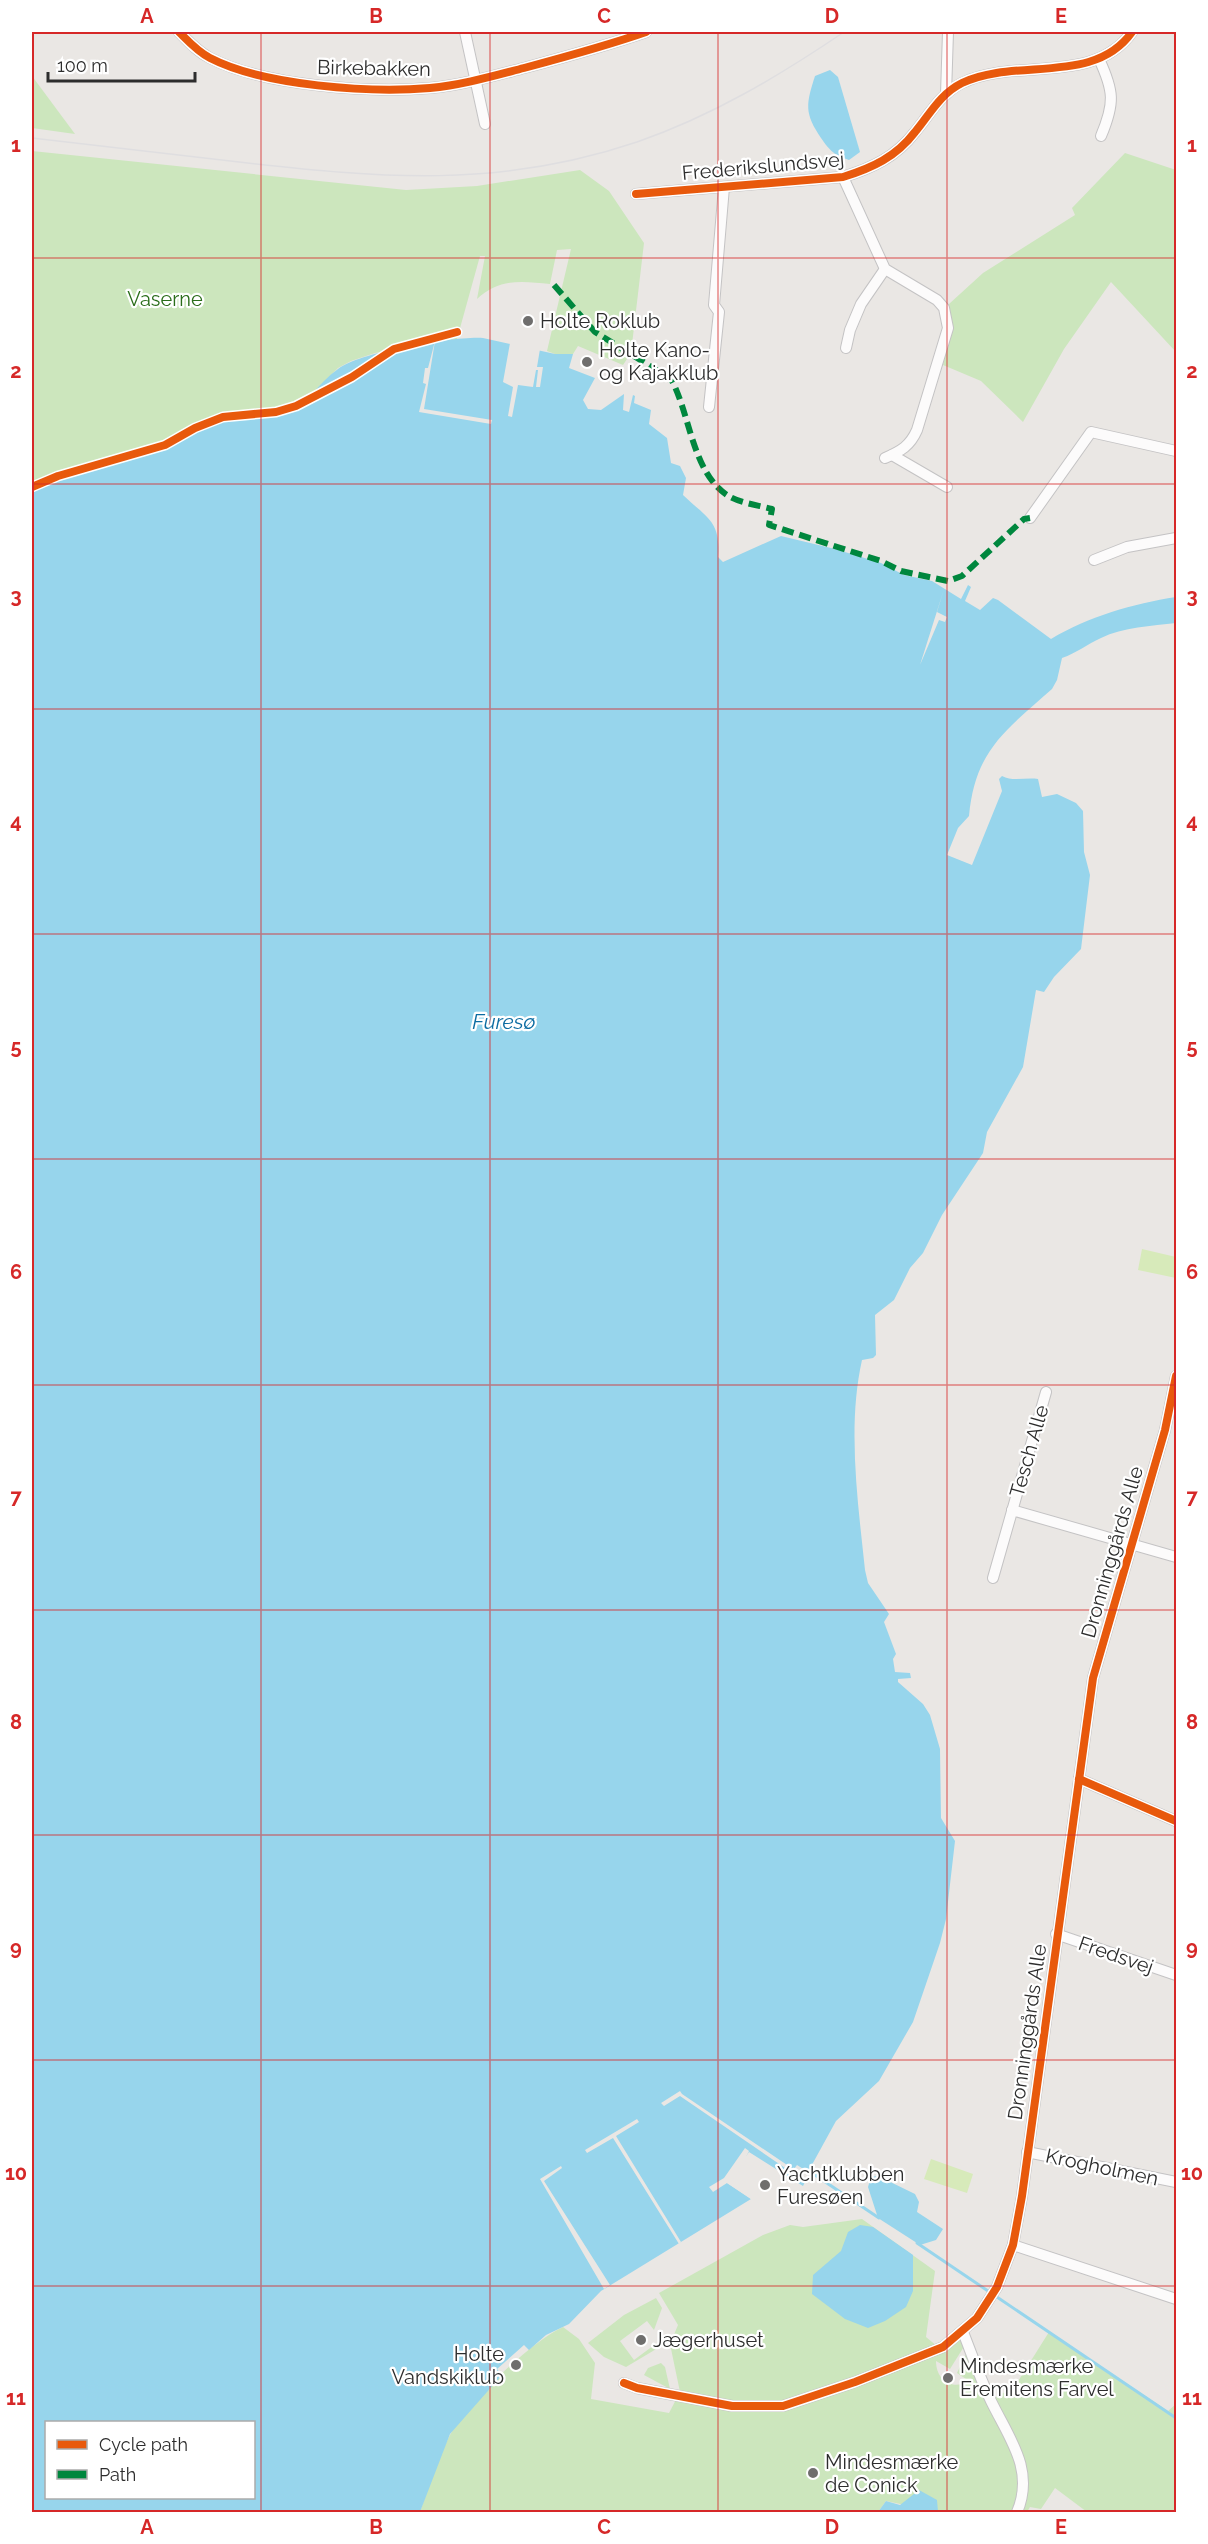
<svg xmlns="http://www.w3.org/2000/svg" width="1208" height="2544" font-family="Raleway,sans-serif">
<rect width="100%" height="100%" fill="#eae7e4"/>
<g fill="#cce6bd">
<path d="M 32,76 L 75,134 L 32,128 Z"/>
<path d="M 32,151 L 406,190 L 477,186 L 580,170 L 609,191 L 644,243 L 631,353 L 623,365 L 578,346 L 573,354 L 555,354 L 547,351 L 571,249 L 557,250 L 550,284 C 522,281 499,278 477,299 L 485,256 L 480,256 L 457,339 L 375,353 L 351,361 L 338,368 L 302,405 L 281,414 L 222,420 L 165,449 L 70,476 L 32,491 Z"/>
<path d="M 1125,153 L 1176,170 L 1176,352 L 1111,282 L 1064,349 L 1023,422 L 981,381 L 943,365 L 952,326 L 949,304 L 983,273 L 1075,215 L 1072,208 Z"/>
<path d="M 862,2219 L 935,2271 L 926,2337 L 943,2351 L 960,2338 L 965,2345 L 950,2369 L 936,2361 C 936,2380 952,2391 969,2381 L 957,2373 L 967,2352 L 988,2402 L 1015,2386 L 1049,2332 L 1168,2411 L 1176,2404 L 1176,2512 L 1087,2512 L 1055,2488 L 1041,2509 L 1030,2507 L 1027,2512 L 938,2512 L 886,2501 L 878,2512 L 420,2512 C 429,2487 437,2459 450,2435 C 469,2401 529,2343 563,2327 L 579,2339 L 595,2363 L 591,2399 L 669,2413 L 680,2392 L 670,2344 L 678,2325 L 659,2293 L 763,2235 L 790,2225 L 803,2227 Z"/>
<path d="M 656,2298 L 662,2308 L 654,2330 L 647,2321 L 620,2341 L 634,2360 L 661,2340 L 663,2345 L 626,2367 L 604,2357 L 588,2343 L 624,2315 Z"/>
<path d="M 661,2363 L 665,2367 L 670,2389 L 644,2375 L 648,2368 Z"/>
</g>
<g fill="#d7eaba">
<path d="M 1142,1249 L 1176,1257 L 1176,1278 L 1138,1270 Z"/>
<path d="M 931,2159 L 973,2174 L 967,2193 L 924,2179 Z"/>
</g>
<g fill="#97d5ec" fill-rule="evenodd">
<path d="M 830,70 L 838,77 L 860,152 L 849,160 C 834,155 830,151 821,138 C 804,113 806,104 815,76 Z"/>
<path d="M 483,338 L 555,354 L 573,354 L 569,368 L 595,378 L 583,400 L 588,409 L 601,410 L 624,394 L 623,410 L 629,412 L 633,395 L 635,396 L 634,403 L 651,410 L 649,424 L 667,438 L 671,463 L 680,466 L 686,478 L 683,495 C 707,518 721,521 718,557 L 723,562 L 781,536 L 835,549 L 881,563 L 904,575 L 932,581 L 961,599 L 968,585 L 971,587 L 965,601 L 980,610 L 993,598 L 998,600 L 1051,639 C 1089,616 1133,604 1176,597 L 1176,623 C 1152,626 1123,627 1101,638 C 1087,644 1077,653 1062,658 L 1057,680 L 1052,689 C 1006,730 975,750 969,816 L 958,828 L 947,855 L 972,865 L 1002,791 L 999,779 L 1002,776 C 1013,782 1026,777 1038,779 L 1042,797 L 1057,794 L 1076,803 L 1083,811 L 1084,852 L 1090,875 L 1081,949 L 1054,977 L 1044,992 L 1036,990 L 1023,1067 L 987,1132 L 983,1153 L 942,1215 L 923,1253 L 910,1268 L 894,1300 L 875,1315 L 876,1355 L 873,1358 L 862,1360 C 847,1427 858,1503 865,1570 L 868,1583 L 889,1614 L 884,1622 L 896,1654 L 893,1659 L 895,1672 L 910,1673 L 911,1678 L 898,1679 L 898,1682 L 923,1704 L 930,1715 L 940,1749 L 941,1818 L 955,1841 L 946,1919 L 940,1943 L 913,2022 L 879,2081 L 836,2121 L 808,2172 L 797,2165 L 791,2173 L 805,2182 L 803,2186 L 749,2152 L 727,2183 L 751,2199 L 601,2291 L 569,2324 L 546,2335 L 529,2350 L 524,2345 L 497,2369 L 502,2375 L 450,2434 L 420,2512 L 32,2512 L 32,491 C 75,470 122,465 166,448 C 186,441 202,425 223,420 C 242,415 263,420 282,414 C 308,405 317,384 338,369 C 360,352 454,336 483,338 ZM 46,2422 L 254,2422 L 254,2498 L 46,2498 Z"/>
<path d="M 878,2176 L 915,2194 L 919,2202 L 917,2212 L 943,2229 L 936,2240 L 920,2245 L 878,2218 L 868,2187 L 871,2177 Z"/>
<path d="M 860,2225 L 873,2227 L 913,2255 L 913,2291 L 906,2307 L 885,2321 L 868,2328 L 845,2319 L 812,2294 L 813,2275 L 841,2251 L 848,2232 Z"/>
<path d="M 919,2490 L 937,2500 L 938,2512 L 878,2512 L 886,2501 L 900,2505 Z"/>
</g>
<g fill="#eae7e4">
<path d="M 435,341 L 424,409 L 492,420 L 491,424 L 419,412 L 426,384 L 423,383 L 425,368 L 428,368 Z"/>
<path d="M 510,343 L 540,349 L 537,367 L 543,367 L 540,387 L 536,387 L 538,370 L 536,370 L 533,387 L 518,385 L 512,417 L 508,416 L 513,387 L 503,382 Z"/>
<path d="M 944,589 L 937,612 L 947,617 L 945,622 L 939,620 L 920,665 Z"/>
<path d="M 680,2091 L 682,2094 L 793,2169 L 791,2172 L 680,2096 L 664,2106 L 661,2103 Z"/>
<path d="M 637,2119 L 639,2122 L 616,2136 L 681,2242 L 679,2244 L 613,2138 L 587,2153 L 585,2150 Z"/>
<path d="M 745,2148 L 749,2151 L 746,2157 L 748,2158 L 731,2182 L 753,2198 L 751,2199 L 727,2183 L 713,2192 L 709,2187 L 724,2178 Z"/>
<path d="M 561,2166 L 562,2168 L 544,2181 L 610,2285 L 604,2289 L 540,2179 Z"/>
</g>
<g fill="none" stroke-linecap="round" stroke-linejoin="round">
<g stroke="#97d5ec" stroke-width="3">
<path d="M 809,2171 L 879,2218"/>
<path d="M 917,2243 L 1176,2418"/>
</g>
<defs>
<g id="minor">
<path d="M 179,32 C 189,42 198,52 210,58 C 264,86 370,93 430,88 C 462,85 493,76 524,68 C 565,57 606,46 646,32"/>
<path d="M 465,32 L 485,124"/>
<path d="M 1099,59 C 1114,91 1115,103 1101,136"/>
<path d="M 946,94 L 948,32"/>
<path d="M 843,177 L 885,269 L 937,300 L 944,308 L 948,328 L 917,430 C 910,446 901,451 885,458"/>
<path d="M 636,194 L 843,177 C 872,168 896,157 915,132 C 930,114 940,94 962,83 C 1016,57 1094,86 1132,32"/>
<path d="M 846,348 L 850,330 L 861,304 L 885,269"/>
<path d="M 709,407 L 719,312 L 714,305 L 724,187"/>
<path d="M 892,455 L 947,487"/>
<path d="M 1030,518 L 1091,432 L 1176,451"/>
<path d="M 1094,560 L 1127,547 L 1176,538"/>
<path d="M 1012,1510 L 1176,1557"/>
<path d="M 993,1578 L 1046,1392"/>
<path d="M 1079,1779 L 1176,1821"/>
<path d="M 1056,1934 L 1176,1975"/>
<path d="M 1027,2152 L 1176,2182"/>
<path d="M 1013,2245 L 1176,2299"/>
<path d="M 963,2332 C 972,2355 980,2378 991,2401 C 1009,2438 1035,2470 1017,2512"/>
<path d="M 624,2383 L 637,2388 L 732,2406 L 783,2406 L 855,2382 L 943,2347 L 977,2318 L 997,2287 L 1013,2245 L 1022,2196 L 1093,1678 L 1165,1430 L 1176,1376"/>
</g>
</defs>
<use href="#minor" stroke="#c4c3c4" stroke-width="12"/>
<use href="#minor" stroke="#fcfbfb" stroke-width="10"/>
<path stroke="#dfdee0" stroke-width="1.5" d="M 32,138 C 101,146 170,154 239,162 C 381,178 498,189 637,142 C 712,116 779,76 844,32"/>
<path stroke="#00873e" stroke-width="6" stroke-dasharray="12 6" stroke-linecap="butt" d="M 554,285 L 595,332 L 671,379 C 690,413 692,472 727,495 C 739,503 758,505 772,509 L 769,525 L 881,561 L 901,571 L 948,581 L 962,576 L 1024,519 L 1030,518"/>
<defs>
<g id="cycleway">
<path d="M 179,32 C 189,42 198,52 210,58 C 264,86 370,93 430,88 C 462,85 493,76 524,68 C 565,57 606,46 646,32"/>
<path d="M 636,194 L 843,177 C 872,168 896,157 915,132 C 930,114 940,94 962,83 C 1016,57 1094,86 1132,32"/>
<path d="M 32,487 L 58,476 L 165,445 L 195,428 L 223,417 L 276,412 L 296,406 L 352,377 L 394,349 L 457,332"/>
<path d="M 1079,1779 L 1176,1821"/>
<path d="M 624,2383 L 637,2388 L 732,2406 L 783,2406 L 855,2382 L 943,2347 L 977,2318 L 997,2287 L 1013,2245 L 1022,2196 L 1093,1678 L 1165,1430 L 1176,1376"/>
</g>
</defs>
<use href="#cycleway" stroke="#fff" stroke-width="11"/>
<use href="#cycleway" stroke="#e8590c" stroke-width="8"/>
</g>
<path fill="none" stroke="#d62828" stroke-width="1.5" stroke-opacity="0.55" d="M 261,32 L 261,2512M 490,32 L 490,2512M 718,32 L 718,2512M 947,32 L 947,2512M 32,258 L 1176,258M 32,484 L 1176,484M 32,709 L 1176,709M 32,934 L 1176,934M 32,1159 L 1176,1159M 32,1385 L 1176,1385M 32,1610 L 1176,1610M 32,1835 L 1176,1835M 32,2060 L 1176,2060M 32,2286 L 1176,2286"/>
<g fill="#6f6e6d" stroke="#fff" stroke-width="2">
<circle cx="528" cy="321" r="6"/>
<circle cx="587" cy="362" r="6"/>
<circle cx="765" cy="2185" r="6"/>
<circle cx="641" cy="2340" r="6"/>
<circle cx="516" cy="2365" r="6"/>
<circle cx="948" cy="2378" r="6"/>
<circle cx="813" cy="2473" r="6"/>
</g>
<g text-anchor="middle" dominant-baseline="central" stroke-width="4.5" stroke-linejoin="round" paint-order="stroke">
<g font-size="20" fill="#2d2d2d" stroke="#fff">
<text transform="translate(374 68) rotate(1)">Birkebakken</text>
<text transform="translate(763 166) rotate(-5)">Frederikslundsvej</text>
<text transform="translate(1029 1451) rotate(-74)">Tesch Alle</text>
<text transform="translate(1112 1552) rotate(-74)">Dronninggårds Alle</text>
<text transform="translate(1116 1955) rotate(19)">Fredsvej</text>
<text transform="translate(1027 2032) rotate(-82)">Dronninggårds Alle</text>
<text transform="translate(1102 2167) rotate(12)">Krogholmen</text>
</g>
<g font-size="20" fill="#2a6d1a" stroke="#fff">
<text x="165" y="299">Vaserne</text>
</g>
<g font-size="20" fill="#2d2d2d" stroke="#fff" text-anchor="start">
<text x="540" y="321">Holte Roklub</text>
<text x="599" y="350">Holte Kano-<tspan x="599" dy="23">og Kajakklub</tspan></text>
<text x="777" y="2174">Yachtklubben<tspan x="777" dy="23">Furesøen</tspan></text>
<text x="653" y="2340">Jægerhuset</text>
<text x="504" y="2354" text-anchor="end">Holte<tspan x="504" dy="23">Vandskiklub</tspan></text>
<text x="960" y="2366">Mindesmærke<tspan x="960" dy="23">Eremitens Farvel</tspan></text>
<text x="825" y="2462">Mindesmærke<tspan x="825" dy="23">de Conick</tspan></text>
</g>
<g font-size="21" font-style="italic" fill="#0c6ca2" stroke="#fff">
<text x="504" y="1021">Furesø</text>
</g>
</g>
<rect width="1208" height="2544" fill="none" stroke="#ffffff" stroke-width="66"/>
<rect x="45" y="2421" width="210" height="78" fill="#ffffff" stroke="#ababab" stroke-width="1.5"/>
<rect x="57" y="2440" width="30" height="9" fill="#e8590c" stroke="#ababab" stroke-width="1.5"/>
<text x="99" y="2451" font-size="18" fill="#2d2d2d">Cycle path</text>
<rect x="57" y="2470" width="30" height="9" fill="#00873e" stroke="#ababab" stroke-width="1.5"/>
<text x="99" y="2481" font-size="18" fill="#2d2d2d">Path</text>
<path d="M48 72v9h147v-9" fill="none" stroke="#2d2d2d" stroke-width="3"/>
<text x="57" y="72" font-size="18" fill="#2d2d2d" stroke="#ffffff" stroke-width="4.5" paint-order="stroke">100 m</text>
<rect x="33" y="33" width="1142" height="2478" fill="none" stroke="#d62828" stroke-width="2"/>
<g font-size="20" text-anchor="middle" font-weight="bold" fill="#d62828">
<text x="147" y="23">A</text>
<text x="376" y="23">B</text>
<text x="604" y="23">C</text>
<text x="832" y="23">D</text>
<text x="1061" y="23">E</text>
<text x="16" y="152">1</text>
<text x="1192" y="152">1</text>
<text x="16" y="378">2</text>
<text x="1192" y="378">2</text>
<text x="16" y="603">3</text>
<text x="1192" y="603">3</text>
<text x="16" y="828">4</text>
<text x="1192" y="828">4</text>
<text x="16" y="1054">5</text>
<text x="1192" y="1054">5</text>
<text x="16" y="1279">6</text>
<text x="1192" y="1279">6</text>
<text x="16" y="1504">7</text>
<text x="1192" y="1504">7</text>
<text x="16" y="1729">8</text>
<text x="1192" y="1729">8</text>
<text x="16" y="1955">9</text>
<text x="1192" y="1955">9</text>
<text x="16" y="2180">10</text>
<text x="1192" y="2180">10</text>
<text x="16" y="2405">11</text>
<text x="1192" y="2405">11</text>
<text x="147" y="2534">A</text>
<text x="376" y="2534">B</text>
<text x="604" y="2534">C</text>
<text x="832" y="2534">D</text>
<text x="1061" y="2534">E</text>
</g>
</svg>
